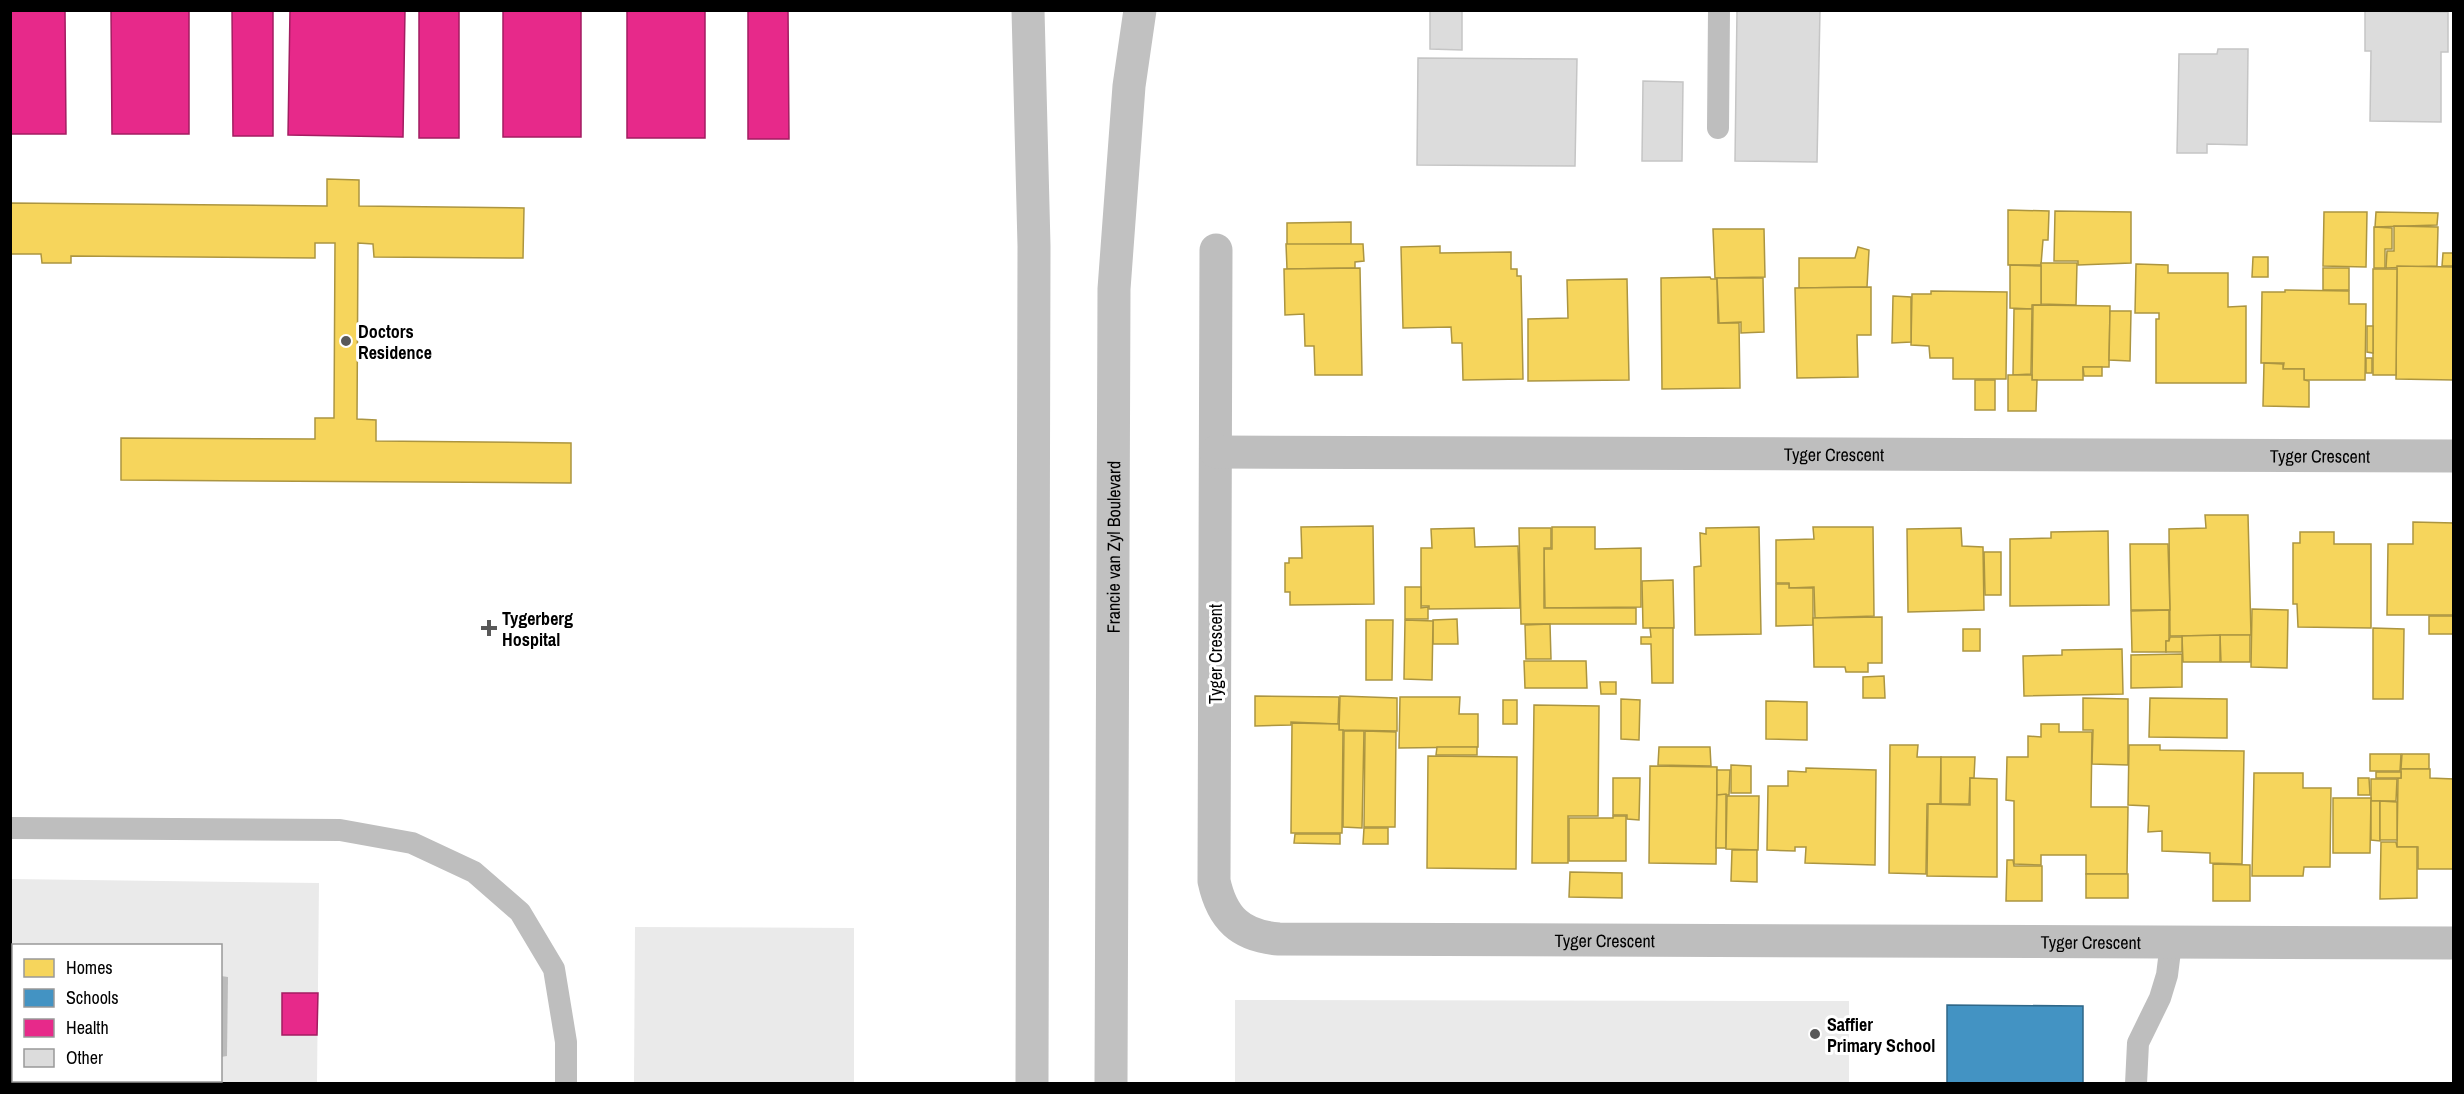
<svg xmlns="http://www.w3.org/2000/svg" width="2464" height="1094" font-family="'Archivo Narrow',sans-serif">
<rect width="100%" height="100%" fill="#fff"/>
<g fill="#eaeaea" fill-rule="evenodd">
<path d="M 11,879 L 319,883 L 317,1083 L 11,1084 ZM 14,946 L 220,946 L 220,1080 L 14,1080 Z"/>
<path d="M 635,927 L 854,928 L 854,1083 L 634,1083 Z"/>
<path d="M 1235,1000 L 1849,1001 L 1849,1083 L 1235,1083 Z"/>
</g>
<path fill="#bcbcbc" d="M 221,976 L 228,977 L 227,1056 L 221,1057 Z"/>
<g fill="#f6d55c" stroke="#ac9540" stroke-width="1.5">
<path d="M 327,179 L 359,180 L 359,206 L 524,208 L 523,258 L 374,257 L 373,244 L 358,243 L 357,419 L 376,420 L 376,441 L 571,443 L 571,483 L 121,480 L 121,438 L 315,439 L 315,418 L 334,418 L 335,243 L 315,243 L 315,258 L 71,256 L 71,263 L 42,263 L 41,254 L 10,254 L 10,203 L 327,206 Z"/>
<path d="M 2008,210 L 2049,211 L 2048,240 L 2043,240 L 2041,265 L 2008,265 Z"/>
<path d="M 2055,211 L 2131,212 L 2131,263 L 2078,265 L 2078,261 L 2054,261 Z"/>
<path d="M 2324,212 L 2367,212 L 2366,267 L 2323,266 Z"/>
<path d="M 2376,212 L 2438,213 L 2437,225 L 2375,227 Z"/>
<path d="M 1351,222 L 1351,244 L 1287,245 L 1287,223 Z"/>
<path d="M 2394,226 L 2438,227 L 2437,266 L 2386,268 L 2387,251 L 2394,251 Z"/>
<path d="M 2374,227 L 2392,228 L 2392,249 L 2385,249 L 2385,268 L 2374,268 Z"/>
<path d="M 1713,229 L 1764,229 L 1765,277 L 1715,278 Z"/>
<path d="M 1286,244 L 1363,244 L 1364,261 L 1355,262 L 1355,268 L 1287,269 Z"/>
<path d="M 1440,246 L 1440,253 L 1511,252 L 1511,269 L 1517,269 L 1517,276 L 1521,276 L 1523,379 L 1463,380 L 1462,343 L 1452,343 L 1451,327 L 1403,328 L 1401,247 Z"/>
<path d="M 1858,247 L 1869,250 L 1867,287 L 1799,288 L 1799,258 L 1855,258 Z"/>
<path d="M 2443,253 L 2454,253 L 2454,266 L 2442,266 Z"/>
<path d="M 2253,257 L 2268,257 L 2268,277 L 2252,277 Z"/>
<path d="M 2041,263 L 2077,263 L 2076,305 L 2041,304 Z"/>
<path d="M 2136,264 L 2168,265 L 2168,273 L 2228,273 L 2228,307 L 2246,306 L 2246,383 L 2156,383 L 2156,319 L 2159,319 L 2159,313 L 2135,313 Z"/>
<path d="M 2010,265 L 2041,266 L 2041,305 L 2032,305 L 2032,309 L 2010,308 Z"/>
<path d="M 2397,266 L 2454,267 L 2454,380 L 2396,379 Z"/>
<path d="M 1360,268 L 1362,375 L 1315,375 L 1314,346 L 1305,346 L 1304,314 L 1285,315 L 1284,269 Z"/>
<rect x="2323" y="268" width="26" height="22"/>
<path d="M 2373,269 L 2397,269 L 2396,375 L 2373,375 Z"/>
<path d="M 1710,277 L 1711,279 L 1717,279 L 1718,323 L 1739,323 L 1740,388 L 1662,389 L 1661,278 Z"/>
<path d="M 1717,278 L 1763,278 L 1764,332 L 1741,333 L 1741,322 L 1719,323 Z"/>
<path d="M 1627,279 L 1629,380 L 1528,381 L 1528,319 L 1568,318 L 1567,280 Z"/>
<path d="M 1871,287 L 1871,335 L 1857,335 L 1858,377 L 1797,378 L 1795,288 Z"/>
<path d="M 2285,290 L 2349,291 L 2349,304 L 2366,304 L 2365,380 L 2304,380 L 2304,369 L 2283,369 L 2284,363 L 2261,363 L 2262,292 L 2285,292 Z"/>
<path d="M 1931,291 L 2007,292 L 2006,379 L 1953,379 L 1953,358 L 1930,358 L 1929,346 L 1911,345 L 1912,294 L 1931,294 Z"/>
<path d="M 1893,296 L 1911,297 L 1911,342 L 1892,343 Z"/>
<path d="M 2033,305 L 2110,306 L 2109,367 L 2083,367 L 2083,380 L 2032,380 Z"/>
<path d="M 2014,309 L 2032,309 L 2031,374 L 2013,375 Z"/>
<path d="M 2110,311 L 2131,311 L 2130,361 L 2109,360 Z"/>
<path d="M 2367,326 L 2373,326 L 2373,353 L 2367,352 Z"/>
<rect x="2366" y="358" width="6" height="15"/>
<path d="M 2264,363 L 2283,364 L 2283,369 L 2304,369 L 2304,380 L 2309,381 L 2309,407 L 2263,406 Z"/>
<path d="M 2083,367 L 2102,367 L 2102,376 L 2084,376 Z"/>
<path d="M 2008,375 L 2032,375 L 2032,380 L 2037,380 L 2036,411 L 2008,411 Z"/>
<rect x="1975" y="380" width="20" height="30"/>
<path d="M 2205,515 L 2248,515 L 2251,635 L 2170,636 L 2169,529 L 2206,528 Z"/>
<path d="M 2413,522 L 2454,523 L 2454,615 L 2387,615 L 2388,544 L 2413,544 Z"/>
<path d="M 1373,526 L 1374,604 L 1290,605 L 1290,592 L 1285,592 L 1285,563 L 1289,563 L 1289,558 L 1302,558 L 1301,527 Z"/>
<path d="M 1552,527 L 1595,527 L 1595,549 L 1641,548 L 1641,607 L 1545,608 L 1544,549 L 1552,549 Z"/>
<path d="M 1759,527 L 1761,634 L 1695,635 L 1694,567 L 1701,566 L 1700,533 L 1706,534 L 1706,528 Z"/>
<path d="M 1813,527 L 1873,527 L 1874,616 L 1815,618 L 1814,587 L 1789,588 L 1789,583 L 1776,583 L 1776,540 L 1814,539 Z"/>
<path d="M 1474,528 L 1475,547 L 1518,546 L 1520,608 L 1429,609 L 1429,606 L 1421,606 L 1421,548 L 1432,548 L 1431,529 Z"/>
<path d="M 1519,528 L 1551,528 L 1551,548 L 1544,548 L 1544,608 L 1636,608 L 1636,624 L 1521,624 Z"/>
<path d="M 1961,528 L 1962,546 L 1983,547 L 1984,610 L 1908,612 L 1907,529 Z"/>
<path d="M 2108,531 L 2109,605 L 2010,606 L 2010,539 L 2051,538 L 2051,532 Z"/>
<path d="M 2300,532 L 2334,532 L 2334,544 L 2371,544 L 2371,628 L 2298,627 L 2297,604 L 2293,604 L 2293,543 L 2300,543 Z"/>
<path d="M 2130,544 L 2168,544 L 2170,610 L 2131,610 Z"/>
<path d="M 1984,552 L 2001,552 L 2001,595 L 1985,595 Z"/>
<path d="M 1673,580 L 1674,628 L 1643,628 L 1642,581 Z"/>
<path d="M 1776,584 L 1789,584 L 1789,588 L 1813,588 L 1813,625 L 1776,626 Z"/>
<path d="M 1405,587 L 1421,587 L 1421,608 L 1428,607 L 1428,619 L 1405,619 Z"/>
<path d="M 2252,609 L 2288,610 L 2287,668 L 2251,667 Z"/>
<path d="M 2169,610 L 2169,641 L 2166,641 L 2166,652 L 2132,652 L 2131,611 Z"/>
<rect x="2429" y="616" width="25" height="18"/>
<path d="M 1882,617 L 1882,663 L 1868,663 L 1868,672 L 1846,672 L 1845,667 L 1814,667 L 1813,618 Z"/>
<path d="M 1457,619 L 1458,644 L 1433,644 L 1433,620 Z"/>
<path d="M 1366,620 L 1393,620 L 1392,680 L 1366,680 Z"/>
<path d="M 1405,620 L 1433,621 L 1432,680 L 1404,679 Z"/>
<path d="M 1550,624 L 1551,659 L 1526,659 L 1525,625 Z"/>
<path d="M 1650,628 L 1673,628 L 1673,683 L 1652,683 L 1651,644 L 1641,644 L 1641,637 L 1651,637 Z"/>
<path d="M 2373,628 L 2404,629 L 2403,699 L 2373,699 Z"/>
<rect x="1963" y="629" width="17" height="22"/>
<path d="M 2220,635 L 2250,635 L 2250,662 L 2221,662 Z"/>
<path d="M 2220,635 L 2220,662 L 2183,662 L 2182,636 Z"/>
<path d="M 2170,637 L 2182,637 L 2182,652 L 2166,652 L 2166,641 L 2169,641 Z"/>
<path d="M 2122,649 L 2123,694 L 2024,696 L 2023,656 L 2062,655 L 2062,650 Z"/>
<path d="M 2182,654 L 2182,687 L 2131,688 L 2131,655 Z"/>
<path d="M 1524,661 L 1586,661 L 1587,688 L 1525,688 Z"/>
<path d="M 1884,676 L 1885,698 L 1863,698 L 1863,677 Z"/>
<path d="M 1600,682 L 1616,682 L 1616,694 L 1601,694 Z"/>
<path d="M 1255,696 L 1339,697 L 1338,724 L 1291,722 L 1291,725 L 1255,726 Z"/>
<path d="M 1340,696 L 1397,698 L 1397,731 L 1339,730 Z"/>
<path d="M 1400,697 L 1460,697 L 1459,714 L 1478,714 L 1478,747 L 1399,748 Z"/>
<path d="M 2083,698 L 2128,699 L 2128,765 L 2092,764 L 2093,730 L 2083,730 Z"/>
<path d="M 2150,698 L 2227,699 L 2227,738 L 2149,737 Z"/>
<path d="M 1621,699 L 1640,700 L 1639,740 L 1621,739 Z"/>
<rect x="1503" y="700" width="14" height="24"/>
<path d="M 1766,701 L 1807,702 L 1807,740 L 1766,739 Z"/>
<path d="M 1534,705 L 1599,706 L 1598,816 L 1568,816 L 1568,863 L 1532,863 Z"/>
<path d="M 1292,723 L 1339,724 L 1339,730 L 1343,730 L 1342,833 L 1291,833 Z"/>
<path d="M 2041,724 L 2059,724 L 2059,732 L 2092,732 L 2091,807 L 2128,807 L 2127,874 L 2086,874 L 2086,855 L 2041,855 L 2041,865 L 2014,864 L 2014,801 L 2006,800 L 2007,757 L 2028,757 L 2028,736 L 2041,737 Z"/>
<path d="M 1344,731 L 1364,731 L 1362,828 L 1343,827 Z"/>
<path d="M 1365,731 L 1396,732 L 1395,827 L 1364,827 Z"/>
<path d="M 1890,745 L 1918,745 L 1917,757 L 1941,757 L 1940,804 L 1927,804 L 1926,874 L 1889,873 Z"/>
<path d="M 2129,745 L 2160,745 L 2160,750 L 2244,751 L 2242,864 L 2210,863 L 2210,853 L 2162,851 L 2162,831 L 2148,832 L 2149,806 L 2128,805 Z"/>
<path d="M 1437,747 L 1477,747 L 1477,755 L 1436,755 Z"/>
<path d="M 1659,747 L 1710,747 L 1711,766 L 1658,765 Z"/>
<path d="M 2370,754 L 2401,754 L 2400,771 L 2370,771 Z"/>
<path d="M 2402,754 L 2429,754 L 2429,769 L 2401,769 Z"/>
<path d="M 1428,756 L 1517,757 L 1516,869 L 1427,868 Z"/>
<path d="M 1941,757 L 1975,757 L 1974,778 L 1970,778 L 1969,804 L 1941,804 Z"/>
<path d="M 1731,765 L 1751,766 L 1751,793 L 1731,793 Z"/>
<path d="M 1650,766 L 1717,767 L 1716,864 L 1649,863 Z"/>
<path d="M 1806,768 L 1876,770 L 1875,865 L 1805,863 L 1806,847 L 1795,847 L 1795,851 L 1767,850 L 1768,786 L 1788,786 L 1788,771 L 1806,772 Z"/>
<path d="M 2401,769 L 2430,769 L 2430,778 L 2454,779 L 2454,869 L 2418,869 L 2418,847 L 2397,847 L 2398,778 L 2401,778 Z"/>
<path d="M 1717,770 L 1730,770 L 1729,795 L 1717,795 Z"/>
<rect x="2376" y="772" width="25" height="6"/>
<path d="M 2254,773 L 2303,773 L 2303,788 L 2331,788 L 2330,867 L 2304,867 L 2303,876 L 2252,876 Z"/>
<path d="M 1613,778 L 1640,778 L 1639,820 L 1627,819 L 1627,815 L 1613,815 Z"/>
<path d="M 1970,778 L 1997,779 L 1997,877 L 1927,876 L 1928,804 L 1970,805 Z"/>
<path d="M 2358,778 L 2369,778 L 2370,795 L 2358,795 Z"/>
<path d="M 2371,779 L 2397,779 L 2396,801 L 2371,801 Z"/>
<path d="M 1726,794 L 1726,848 L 1716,848 L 1717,795 Z"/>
<path d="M 1727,796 L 1759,796 L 1758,850 L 1726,849 Z"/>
<path d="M 2333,798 L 2371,798 L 2370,853 L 2333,853 Z"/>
<path d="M 2371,801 L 2380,801 L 2380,841 L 2371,840 Z"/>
<path d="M 2380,801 L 2397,802 L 2397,840 L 2380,840 Z"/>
<path d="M 1613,816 L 1626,816 L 1626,861 L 1569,861 L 1569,818 L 1613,818 Z"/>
<path d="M 1364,828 L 1388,828 L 1388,844 L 1363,844 Z"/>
<path d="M 1295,834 L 1340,834 L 1340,844 L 1294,843 Z"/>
<path d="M 2381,842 L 2396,842 L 2397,847 L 2417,847 L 2417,898 L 2380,899 Z"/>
<path d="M 1732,850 L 1757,850 L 1757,882 L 1731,881 Z"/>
<path d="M 2007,860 L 2013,860 L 2014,866 L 2042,866 L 2042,901 L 2006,901 Z"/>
<path d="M 2213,864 L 2250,865 L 2250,901 L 2213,901 Z"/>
<path d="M 1570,872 L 1622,873 L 1622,898 L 1569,897 Z"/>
<rect x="2086" y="874" width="42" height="24"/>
</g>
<path fill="#4393c3" stroke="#2f6788" stroke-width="1.5" d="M 1947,1005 L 2083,1006 L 2083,1084 L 1947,1084 Z"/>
<g fill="#e7298a" stroke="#a21d61" stroke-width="1.5">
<path d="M 10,10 L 65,10 L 66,134 L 10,134 Z"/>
<path d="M 111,10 L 189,10 L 189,134 L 112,134 Z"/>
<path d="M 232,10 L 273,10 L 273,136 L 233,136 Z"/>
<path d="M 290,10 L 405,10 L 403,137 L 288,135 Z"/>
<rect x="419" y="10" width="40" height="128"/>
<rect x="503" y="10" width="78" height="127"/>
<rect x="627" y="10" width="78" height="128"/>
<path d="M 748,10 L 788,10 L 789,139 L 748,139 Z"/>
<path d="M 282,993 L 318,993 L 317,1035 L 282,1035 Z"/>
</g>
<g fill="#dcdcdc" stroke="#c5c5c5" stroke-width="1.5">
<path d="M 1430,10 L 1462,10 L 1462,50 L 1430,49 Z"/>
<path d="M 1737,10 L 1820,10 L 1817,162 L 1735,161 Z"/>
<path d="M 2365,11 L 2448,12 L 2448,52 L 2441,52 L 2441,122 L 2370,121 L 2371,51 L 2365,51 Z"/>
<path d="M 2218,49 L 2248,49 L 2247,145 L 2207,144 L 2207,153 L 2177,153 L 2179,54 L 2217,54 Z"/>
<path d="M 1418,58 L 1577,59 L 1575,166 L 1417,165 Z"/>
<path d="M 1643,81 L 1683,82 L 1682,161 L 1642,161 Z"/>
</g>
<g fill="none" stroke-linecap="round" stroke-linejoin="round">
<g stroke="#bebebe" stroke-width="22">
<path d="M 1718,128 L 1719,10"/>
<path d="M 10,828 L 340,830 L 412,843 L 474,872 L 520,912 L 554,969 L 566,1042 L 566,1084"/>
<path d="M 2136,1084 L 2138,1043 L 2160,998 L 2167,975 L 2171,943"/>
</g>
<g stroke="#bebebe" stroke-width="33">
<path id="s1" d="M 1216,250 L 1214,881 C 1222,918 1240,936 1279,939 L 2454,943"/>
<path id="s2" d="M 1216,452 L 2454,456"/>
</g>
<g stroke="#c1c1c1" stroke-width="33">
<path d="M 1028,10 L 1034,246 L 1032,1084"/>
<path id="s3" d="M 1111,1084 L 1114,289 L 1129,86 L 1140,10"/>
</g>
</g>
<g fill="#595959" stroke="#fff" stroke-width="2">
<circle cx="346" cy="341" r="6"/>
<path d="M486 619h6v6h6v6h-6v6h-6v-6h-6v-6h6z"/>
<circle cx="1815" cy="1034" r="6"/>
</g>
<g text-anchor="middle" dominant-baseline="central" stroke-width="6" stroke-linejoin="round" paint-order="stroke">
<g font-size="18" font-weight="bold" fill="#000" stroke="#fff" text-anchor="start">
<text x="358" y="331">Doctors<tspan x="358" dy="21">Residence</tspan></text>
<text x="502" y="618">Tygerberg<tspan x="502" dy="21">Hospital</tspan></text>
<text x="1827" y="1024">Saffier<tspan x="1827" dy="21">Primary School</tspan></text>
</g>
<g font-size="18" fill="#000" stroke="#fff">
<text stroke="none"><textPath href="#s2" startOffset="618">Tyger Crescent</textPath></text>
<text stroke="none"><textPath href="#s2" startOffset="1104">Tyger Crescent</textPath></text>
<text stroke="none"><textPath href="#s3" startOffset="537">Francie van Zyl Boulevard</textPath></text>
<text transform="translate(1215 654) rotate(-90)">Tyger Crescent</text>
<text stroke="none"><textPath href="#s1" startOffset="1052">Tyger Crescent</textPath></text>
<text stroke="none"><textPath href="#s1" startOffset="1538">Tyger Crescent</textPath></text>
</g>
</g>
<rect width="2464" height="1094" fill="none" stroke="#000000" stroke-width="24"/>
<rect x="12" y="944" width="210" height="138" fill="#ffffff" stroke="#999999" stroke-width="1.5"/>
<rect x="24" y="959" width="30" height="18" fill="#f6d55c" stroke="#999999" stroke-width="1.5"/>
<text x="66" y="974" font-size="18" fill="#000000">Homes</text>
<rect x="24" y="989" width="30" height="18" fill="#4393c3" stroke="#999999" stroke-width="1.5"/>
<text x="66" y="1004" font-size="18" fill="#000000">Schools</text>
<rect x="24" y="1019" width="30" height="18" fill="#e7298a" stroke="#999999" stroke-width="1.5"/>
<text x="66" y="1034" font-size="18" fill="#000000">Health</text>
<rect x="24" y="1049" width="30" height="18" fill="#dcdcdc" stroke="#999999" stroke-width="1.5"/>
<text x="66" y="1064" font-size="18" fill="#000000">Other</text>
</svg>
